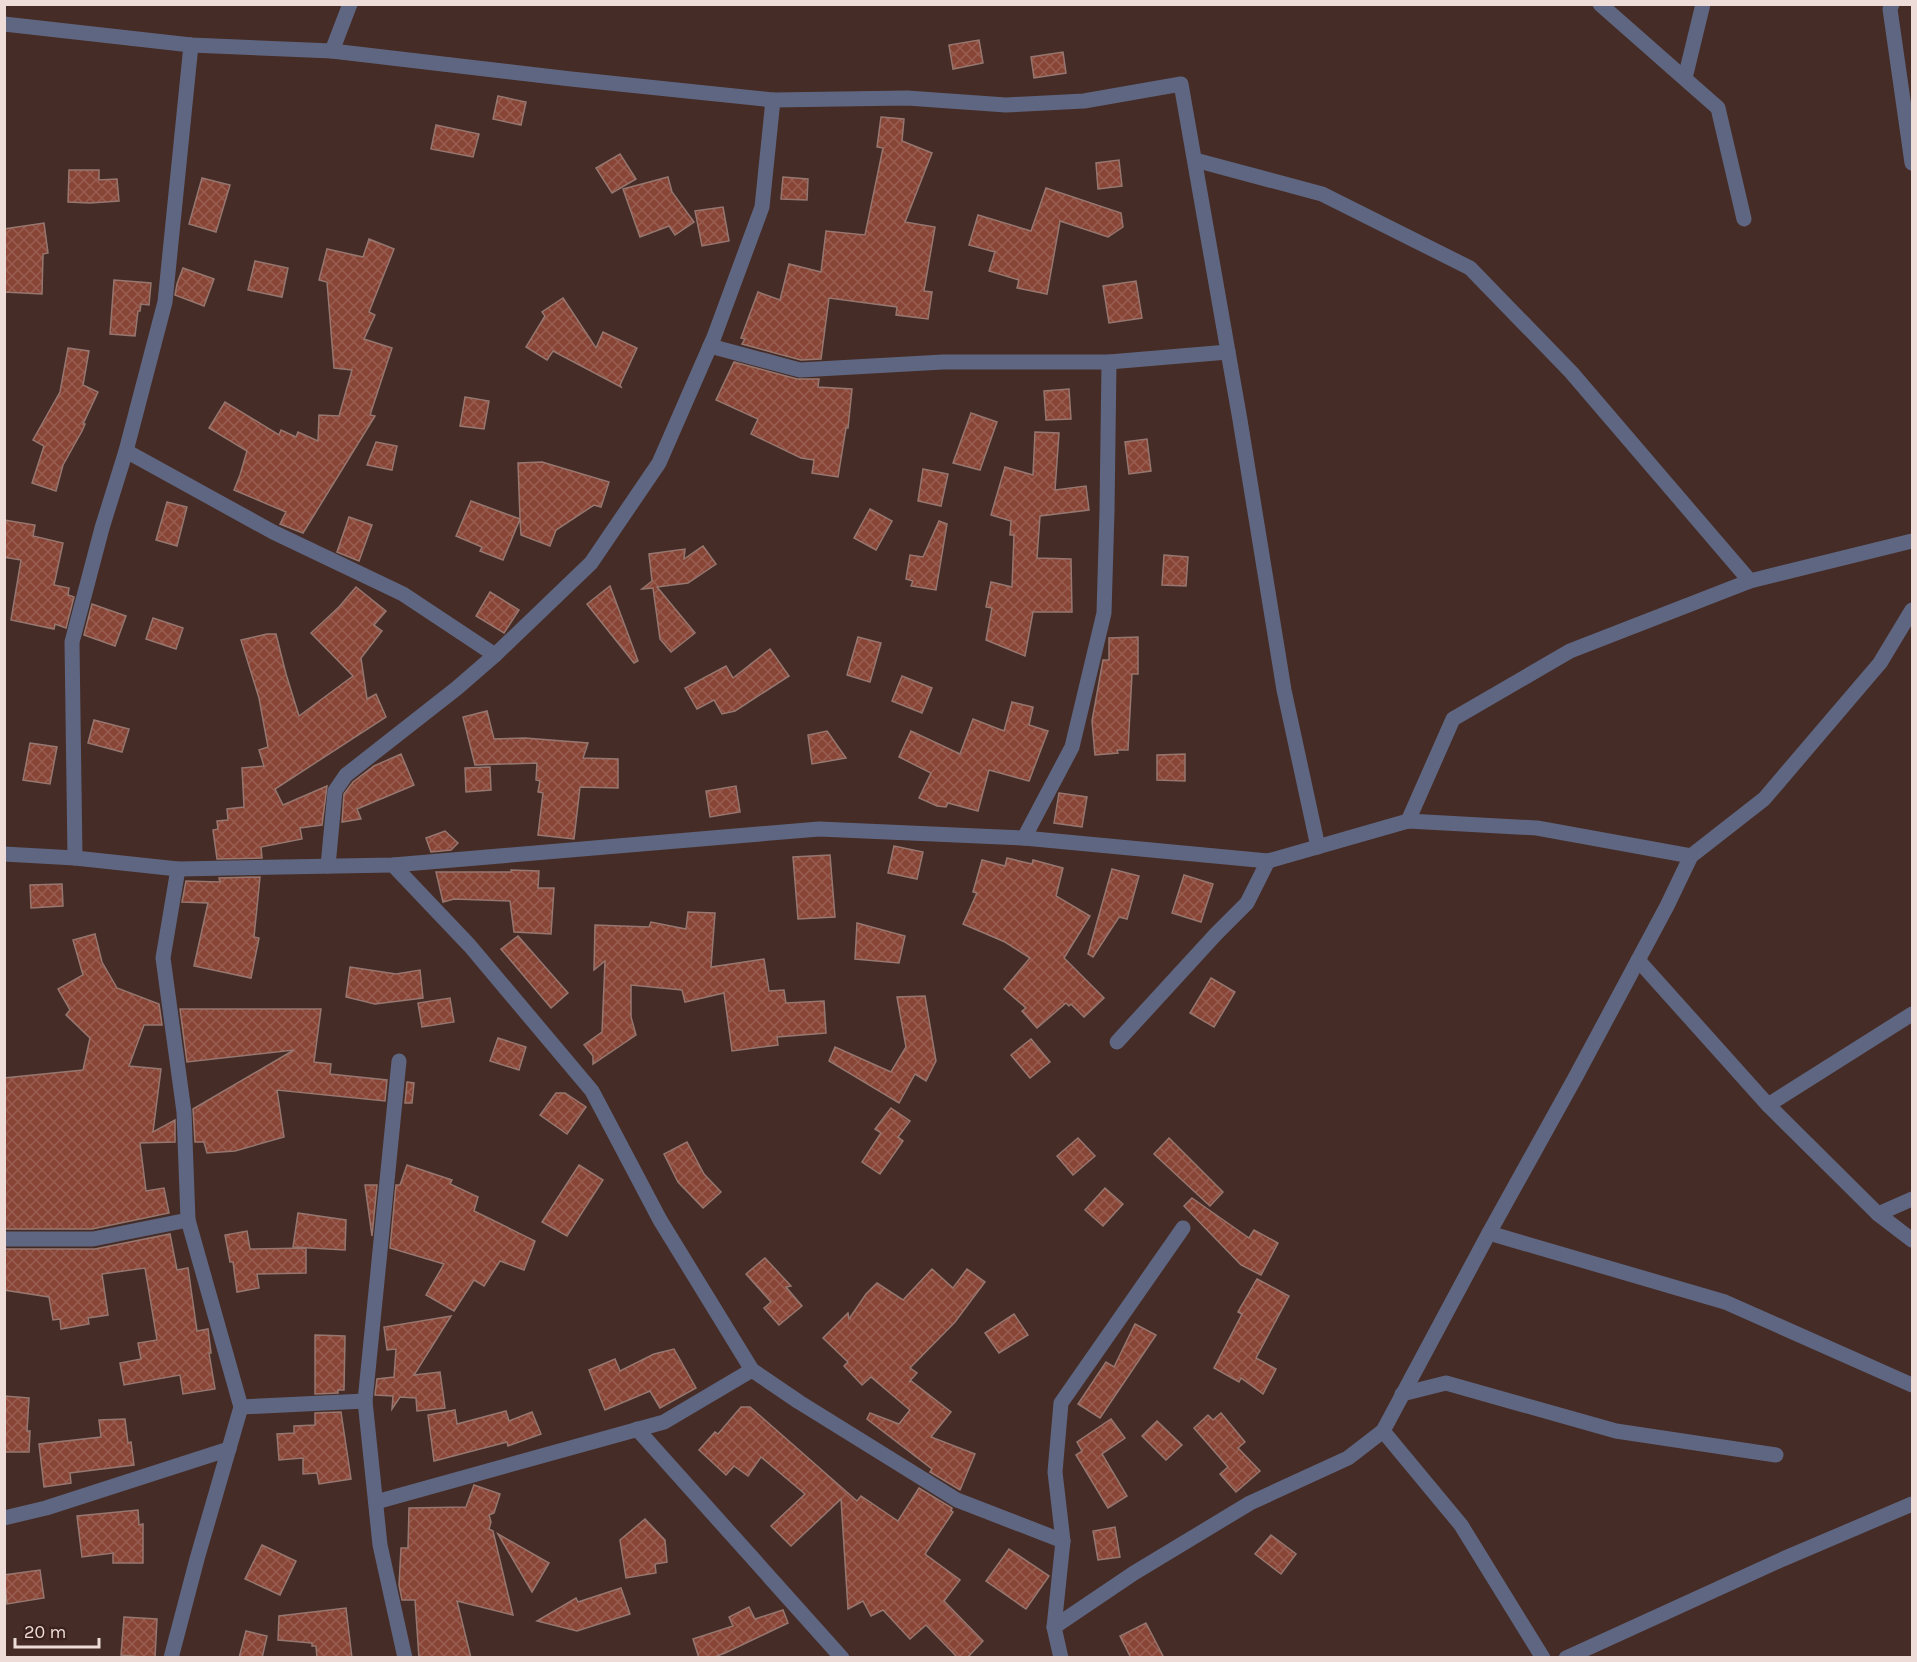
<svg xmlns="http://www.w3.org/2000/svg" width="1917" height="1662" font-family="Karla,sans-serif">
<defs>
<pattern id="building-cross-hatch" width="8" height="8" patternUnits="userSpaceOnUse" patternTransform="scale(1.5)"><rect width="8" height="8" fill="#884435"/><path d="M0 0l8 8M0 8l8-8" fill="none" stroke="#995e52"/></pattern>
</defs>
<rect width="100%" height="100%" fill="#462c26"/>
<g fill="url(#building-cross-hatch)" stroke="#967770" stroke-width="1.5">
<path d="M 979,40 L 983,63 L 953,69 L 949,45 Z"/>
<path d="M 1063,52 L 1066,73 L 1034,78 L 1031,57 Z"/>
<path d="M 498,96 L 526,102 L 521,125 L 493,119 Z"/>
<path d="M 881,117 L 904,119 L 902,141 L 932,153 L 905,222 L 935,227 L 924,291 L 932,292 L 928,319 L 896,315 L 897,307 L 829,298 L 821,359 L 801,360 L 742,344 L 745,339 L 741,338 L 758,292 L 780,300 L 789,264 L 821,272 L 826,231 L 865,235 L 883,148 L 877,147 Z"/>
<path d="M 436,125 L 479,134 L 473,157 L 431,149 Z"/>
<path d="M 620,154 L 636,179 L 612,193 L 596,168 Z"/>
<path d="M 1119,160 L 1122,186 L 1098,189 L 1096,163 Z"/>
<path d="M 69,170 L 99,170 L 99,180 L 117,179 L 119,201 L 90,203 L 68,202 Z"/>
<path d="M 668,177 L 672,192 L 694,222 L 675,235 L 669,226 L 640,237 L 623,189 Z"/>
<path d="M 783,177 L 808,179 L 807,200 L 781,199 Z"/>
<path d="M 202,178 L 230,185 L 216,232 L 189,224 Z"/>
<path d="M 1046,188 L 1121,213 L 1123,227 L 1108,237 L 1060,221 L 1047,294 L 1017,288 L 1019,280 L 989,271 L 995,252 L 969,245 L 978,215 L 1031,231 Z"/>
<path d="M 723,207 L 729,241 L 702,246 L 695,211 Z"/>
<path d="M 44,223 L 48,253 L 43,254 L 42,294 L 4,292 L 4,229 Z"/>
<path d="M 369,239 L 394,249 L 369,312 L 375,315 L 364,339 L 392,348 L 370,415 L 375,416 L 303,533 L 280,524 L 286,512 L 234,490 L 240,475 L 247,451 L 209,428 L 225,402 L 279,435 L 281,430 L 296,437 L 298,432 L 318,441 L 319,415 L 339,416 L 352,370 L 334,368 L 327,282 L 319,280 L 327,249 L 363,257 Z"/>
<path d="M 255,261 L 288,268 L 282,297 L 248,290 Z"/>
<path d="M 183,268 L 214,279 L 204,306 L 175,295 L 177,284 Z"/>
<path d="M 114,280 L 151,283 L 149,305 L 141,304 L 140,311 L 138,311 L 135,336 L 110,334 Z"/>
<path d="M 1136,281 L 1142,318 L 1109,323 L 1103,286 Z"/>
<path d="M 563,298 L 596,348 L 603,332 L 637,348 L 620,385 L 621,387 L 553,351 L 547,360 L 526,347 L 545,316 L 542,312 Z"/>
<path d="M 68,348 L 89,351 L 83,385 L 98,392 L 83,424 L 85,424 L 82,431 L 63,465 L 56,491 L 32,483 L 44,446 L 33,440 L 60,392 Z"/>
<path d="M 734,362 L 797,379 L 819,379 L 818,387 L 852,389 L 848,428 L 846,428 L 838,477 L 812,473 L 814,460 L 801,458 L 751,434 L 758,419 L 716,400 Z"/>
<path d="M 1069,389 L 1071,419 L 1046,420 L 1044,391 Z"/>
<path d="M 465,397 L 489,401 L 484,429 L 460,426 Z"/>
<path d="M 971,413 L 997,422 L 980,470 L 953,463 Z"/>
<path d="M 1035,432 L 1059,433 L 1055,490 L 1086,486 L 1089,510 L 1040,516 L 1037,558 L 1071,559 L 1072,612 L 1033,612 L 1025,656 L 986,640 L 992,608 L 986,607 L 991,582 L 1012,587 L 1014,535 L 1010,535 L 1011,521 L 991,515 L 1005,467 L 1033,475 Z"/>
<path d="M 1147,439 L 1151,471 L 1129,474 L 1125,442 Z"/>
<path d="M 376,442 L 397,446 L 392,470 L 367,465 Z"/>
<path d="M 542,462 L 609,482 L 601,507 L 594,505 L 556,530 L 550,546 L 521,535 L 520,519 L 503,560 L 480,551 L 482,547 L 456,536 L 471,501 L 520,519 L 518,463 Z"/>
<path d="M 923,469 L 948,474 L 941,506 L 918,501 Z"/>
<path d="M 167,502 L 187,507 L 177,546 L 156,540 Z"/>
<path d="M 870,509 L 892,521 L 876,550 L 854,538 Z"/>
<path d="M 349,517 L 372,525 L 359,561 L 337,552 Z"/>
<path d="M 4,520 L 35,525 L 33,536 L 63,543 L 54,585 L 69,588 L 68,595 L 74,597 L 66,628 L 55,624 L 54,629 L 11,620 L 21,560 L 4,557 Z"/>
<path d="M 939,521 L 947,524 L 936,590 L 911,586 L 913,581 L 906,579 L 910,555 L 923,557 Z"/>
<path d="M 703,546 L 716,564 L 688,583 L 657,587 L 695,633 L 671,652 L 660,639 L 653,588 L 642,589 L 652,581 L 649,554 L 685,549 L 684,559 Z"/>
<path d="M 1164,555 L 1188,557 L 1186,586 L 1162,585 Z"/>
<path d="M 610,586 L 638,661 L 634,663 L 587,604 Z"/>
<path d="M 356,587 L 386,611 L 374,625 L 382,631 L 361,658 L 367,699 L 376,694 L 386,717 L 275,789 L 283,805 L 327,786 L 322,825 L 300,828 L 302,839 L 261,847 L 262,858 L 217,859 L 213,830 L 218,829 L 217,821 L 228,820 L 227,809 L 244,807 L 242,768 L 264,766 L 259,750 L 268,747 L 259,698 L 241,640 L 267,634 L 276,634 L 286,674 L 299,716 L 353,676 L 311,633 L 339,607 Z"/>
<path d="M 490,592 L 519,610 L 504,633 L 476,616 Z"/>
<path d="M 92,604 L 126,616 L 115,646 L 84,635 Z"/>
<path d="M 153,618 L 183,628 L 176,649 L 146,639 Z"/>
<path d="M 858,637 L 881,643 L 870,682 L 847,675 Z"/>
<path d="M 1138,637 L 1138,674 L 1132,674 L 1128,750 L 1117,750 L 1118,753 L 1095,755 L 1092,721 L 1103,660 L 1109,660 L 1109,638 Z"/>
<path d="M 770,649 L 789,676 L 735,711 L 722,714 L 714,700 L 697,709 L 685,688 L 726,666 L 733,678 Z"/>
<path d="M 902,676 L 932,688 L 922,713 L 892,701 Z"/>
<path d="M 1012,702 L 1033,707 L 1029,725 L 1048,731 L 1029,781 L 989,770 L 978,811 L 948,803 L 946,807 L 937,806 L 919,798 L 931,773 L 899,757 L 911,731 L 960,754 L 973,719 L 1004,731 Z"/>
<path d="M 487,711 L 494,739 L 525,738 L 588,743 L 583,758 L 618,759 L 618,788 L 580,787 L 574,839 L 538,835 L 543,793 L 538,792 L 540,781 L 536,780 L 537,763 L 475,765 L 463,717 Z"/>
<path d="M 94,720 L 129,729 L 122,752 L 88,743 Z"/>
<path d="M 827,731 L 846,758 L 812,764 L 808,735 Z"/>
<path d="M 30,743 L 57,747 L 50,784 L 23,780 Z"/>
<path d="M 401,754 L 414,785 L 357,809 L 361,819 L 342,822 L 344,794 L 353,782 L 374,766 Z"/>
<path d="M 1185,754 L 1185,781 L 1157,780 L 1157,755 Z"/>
<path d="M 490,767 L 491,790 L 466,792 L 465,768 Z"/>
<path d="M 736,786 L 740,812 L 710,817 L 706,791 Z"/>
<path d="M 1059,793 L 1087,797 L 1082,827 L 1054,823 Z"/>
<path d="M 445,831 L 458,843 L 451,850 L 431,852 L 426,838 Z"/>
<path d="M 894,846 L 923,852 L 917,879 L 888,873 Z"/>
<path d="M 830,855 L 835,917 L 798,919 L 793,857 Z"/>
<path d="M 1007,858 L 1032,864 L 1033,860 L 1063,868 L 1056,896 L 1090,916 L 1064,958 L 1104,998 L 1084,1017 L 1071,1004 L 1069,1006 L 1066,1003 L 1037,1028 L 1022,1011 L 1026,1008 L 1004,989 L 1030,958 L 1005,942 L 963,924 L 977,893 L 973,892 L 982,860 L 1005,866 Z"/>
<path d="M 1112,869 L 1139,876 L 1127,919 L 1119,917 L 1093,957 L 1088,954 Z"/>
<path d="M 511,870 L 539,871 L 538,888 L 554,888 L 551,934 L 514,932 L 510,901 L 454,899 L 443,902 L 436,872 L 511,872 Z"/>
<path d="M 1184,875 L 1213,884 L 1201,922 L 1172,913 Z"/>
<path d="M 260,877 L 254,937 L 259,938 L 251,978 L 194,966 L 208,903 L 182,902 L 186,881 L 220,882 L 219,878 Z"/>
<path d="M 62,884 L 63,906 L 31,908 L 30,885 Z"/>
<path d="M 688,912 L 715,913 L 711,967 L 764,959 L 769,991 L 784,990 L 786,1003 L 824,1001 L 826,1033 L 777,1037 L 778,1045 L 732,1051 L 724,993 L 685,1002 L 682,990 L 631,985 L 631,1017 L 636,1035 L 593,1064 L 593,1056 L 584,1045 L 602,1032 L 605,961 L 594,970 L 595,925 L 649,927 L 651,922 L 686,929 Z"/>
<path d="M 857,923 L 905,936 L 899,963 L 855,959 Z"/>
<path d="M 95,934 L 102,962 L 117,988 L 159,1004 L 162,1025 L 144,1025 L 129,1066 L 161,1069 L 153,1132 L 175,1120 L 175,1142 L 140,1143 L 146,1191 L 164,1188 L 169,1213 L 92,1229 L 4,1229 L 4,1078 L 83,1070 L 90,1038 L 66,1015 L 70,1010 L 58,989 L 83,975 L 73,940 Z"/>
<path d="M 518,936 L 568,993 L 551,1008 L 501,949 Z"/>
<path d="M 350,967 L 396,974 L 420,970 L 423,998 L 375,1004 L 346,997 Z"/>
<path d="M 1211,978 L 1235,992 L 1214,1027 L 1190,1013 Z"/>
<path d="M 925,996 L 936,1061 L 926,1081 L 915,1074 L 899,1103 L 829,1061 L 835,1047 L 891,1072 L 906,1047 L 897,997 Z"/>
<path d="M 450,998 L 454,1022 L 422,1027 L 418,1003 Z"/>
<path d="M 180,1009 L 321,1009 L 314,1062 L 331,1064 L 330,1074 L 387,1080 L 385,1101 L 277,1090 L 284,1137 L 235,1151 L 207,1153 L 204,1142 L 195,1142 L 193,1109 L 294,1050 L 187,1062 Z"/>
<path d="M 498,1038 L 526,1047 L 519,1070 L 490,1061 Z"/>
<path d="M 1031,1039 L 1050,1062 L 1030,1078 L 1011,1055 Z"/>
<path d="M 407,1082 L 414,1083 L 412,1103 L 405,1103 Z"/>
<path d="M 556,1093 L 565,1093 L 586,1107 L 567,1134 L 540,1115 Z"/>
<path d="M 891,1108 L 910,1121 L 898,1137 L 903,1141 L 880,1174 L 862,1162 L 881,1133 L 875,1129 Z"/>
<path d="M 1078,1138 L 1095,1156 L 1073,1175 L 1057,1156 Z"/>
<path d="M 1169,1138 L 1223,1192 L 1210,1206 L 1154,1154 Z"/>
<path d="M 687,1142 L 704,1174 L 721,1192 L 703,1208 L 678,1182 L 664,1154 Z"/>
<path d="M 407,1165 L 452,1180 L 450,1184 L 478,1197 L 474,1211 L 535,1241 L 524,1270 L 500,1261 L 484,1286 L 474,1280 L 454,1311 L 426,1295 L 444,1264 L 390,1248 L 396,1185 L 400,1185 Z"/>
<path d="M 579,1165 L 603,1180 L 567,1236 L 542,1222 Z"/>
<path d="M 365,1185 L 377,1185 L 372,1236 Z"/>
<path d="M 1105,1188 L 1123,1204 L 1103,1226 L 1085,1210 Z"/>
<path d="M 1192,1198 L 1249,1238 L 1254,1230 L 1278,1243 L 1261,1275 L 1241,1265 L 1184,1206 Z"/>
<path d="M 298,1213 L 346,1220 L 345,1250 L 293,1247 Z"/>
<path d="M 247,1231 L 250,1249 L 306,1248 L 306,1273 L 257,1274 L 259,1288 L 237,1292 L 233,1262 L 230,1262 L 225,1235 Z"/>
<path d="M 170,1234 L 177,1270 L 188,1268 L 197,1331 L 208,1329 L 211,1353 L 209,1353 L 215,1389 L 183,1394 L 180,1375 L 124,1385 L 120,1363 L 141,1359 L 138,1343 L 157,1340 L 145,1268 L 102,1274 L 108,1315 L 88,1318 L 89,1324 L 61,1329 L 60,1319 L 53,1320 L 49,1297 L 4,1290 L 4,1249 L 95,1249 Z"/>
<path d="M 765,1258 L 791,1286 L 786,1287 L 802,1306 L 779,1325 L 764,1308 L 771,1302 L 746,1274 Z"/>
<path d="M 932,1269 L 953,1288 L 967,1269 L 985,1282 L 955,1322 L 910,1368 L 917,1373 L 909,1382 L 911,1381 L 951,1412 L 931,1437 L 975,1454 L 960,1490 L 930,1472 L 932,1469 L 867,1419 L 870,1413 L 899,1424 L 910,1410 L 871,1377 L 862,1385 L 844,1366 L 848,1362 L 823,1338 L 848,1313 L 849,1319 L 866,1294 L 877,1283 L 903,1300 Z"/>
<path d="M 1257,1279 L 1289,1296 L 1256,1358 L 1276,1369 L 1263,1394 L 1241,1378 L 1239,1382 L 1214,1368 L 1242,1314 L 1238,1312 Z"/>
<path d="M 1014,1314 L 1028,1335 L 999,1353 L 985,1333 Z"/>
<path d="M 451,1316 L 414,1375 L 440,1372 L 445,1408 L 417,1411 L 416,1398 L 400,1397 L 392,1409 L 393,1396 L 375,1395 L 377,1379 L 394,1377 L 396,1349 L 387,1350 L 384,1327 Z"/>
<path d="M 1135,1324 L 1156,1335 L 1100,1418 L 1078,1404 L 1106,1362 L 1114,1367 Z"/>
<path d="M 315,1335 L 345,1336 L 344,1390 L 338,1390 L 338,1393 L 315,1394 Z"/>
<path d="M 674,1349 L 696,1388 L 660,1408 L 650,1391 L 605,1410 L 589,1370 L 615,1359 L 620,1371 L 654,1354 Z"/>
<path d="M 4,1396 L 29,1398 L 27,1431 L 30,1431 L 29,1452 L 4,1452 Z"/>
<path d="M 741,1407 L 750,1407 L 857,1501 L 861,1496 L 898,1521 L 919,1488 L 952,1508 L 951,1511 L 953,1512 L 925,1554 L 960,1580 L 944,1601 L 983,1641 L 967,1658 L 958,1658 L 926,1625 L 910,1639 L 883,1610 L 871,1616 L 863,1601 L 848,1609 L 841,1499 L 791,1546 L 771,1526 L 805,1494 L 761,1457 L 748,1476 L 734,1466 L 726,1475 L 699,1450 L 715,1432 L 718,1434 Z"/>
<path d="M 455,1410 L 457,1424 L 506,1411 L 509,1421 L 532,1412 L 541,1434 L 508,1446 L 507,1442 L 434,1461 L 428,1415 Z"/>
<path d="M 341,1412 L 351,1479 L 319,1484 L 317,1473 L 303,1474 L 303,1458 L 279,1460 L 277,1434 L 294,1433 L 294,1426 L 315,1425 L 315,1413 Z"/>
<path d="M 1221,1413 L 1245,1442 L 1238,1448 L 1260,1471 L 1236,1492 L 1220,1474 L 1228,1467 L 1194,1428 L 1208,1415 L 1213,1420 Z"/>
<path d="M 125,1419 L 128,1443 L 131,1442 L 134,1465 L 70,1473 L 71,1483 L 44,1487 L 39,1444 L 101,1437 L 99,1420 Z"/>
<path d="M 1111,1419 L 1125,1438 L 1102,1454 L 1127,1496 L 1108,1508 L 1076,1455 L 1082,1451 L 1077,1442 Z"/>
<path d="M 1157,1421 L 1182,1445 L 1166,1460 L 1142,1436 Z"/>
<path d="M 474,1485 L 500,1494 L 494,1513 L 489,1515 L 491,1522 L 489,1529 L 493,1531 L 513,1615 L 457,1601 L 471,1658 L 419,1658 L 415,1600 L 402,1600 L 399,1585 L 401,1548 L 408,1548 L 409,1508 L 466,1507 Z"/>
<path d="M 138,1510 L 139,1525 L 143,1524 L 143,1563 L 113,1563 L 113,1553 L 82,1557 L 77,1516 Z"/>
<path d="M 645,1519 L 665,1540 L 667,1562 L 655,1564 L 656,1573 L 626,1578 L 620,1540 Z"/>
<path d="M 1115,1527 L 1120,1557 L 1098,1560 L 1093,1531 Z"/>
<path d="M 498,1534 L 549,1563 L 532,1592 Z"/>
<path d="M 1271,1535 L 1296,1554 L 1281,1574 L 1255,1554 Z"/>
<path d="M 262,1545 L 296,1561 L 280,1595 L 245,1579 Z"/>
<path d="M 1009,1549 L 1049,1576 L 1026,1609 L 986,1581 Z"/>
<path d="M 40,1570 L 44,1598 L 7,1604 L 4,1575 Z"/>
<path d="M 621,1588 L 630,1614 L 577,1631 L 537,1621 L 576,1598 L 578,1602 Z"/>
<path d="M 749,1607 L 755,1619 L 783,1610 L 788,1623 L 725,1653 L 712,1658 L 699,1658 L 693,1639 L 733,1626 L 729,1617 Z"/>
<path d="M 346,1608 L 352,1658 L 317,1658 L 316,1646 L 312,1646 L 312,1643 L 278,1640 L 279,1616 Z"/>
<path d="M 124,1617 L 157,1619 L 155,1658 L 121,1655 Z"/>
<path d="M 1146,1623 L 1164,1658 L 1131,1658 L 1120,1636 Z"/>
<path d="M 246,1631 L 267,1636 L 262,1658 L 239,1658 Z"/>
</g>
<g fill="none" stroke-linecap="round" stroke-linejoin="round">
<g stroke="#5f6681" stroke-width="15">
<path d="M 1600,4 L 1718,108 L 1744,219"/>
<path d="M 1892,4 L 1890,9 L 1912,163"/>
<path d="M 4,24 L 191,45 L 332,51 L 571,79 L 773,100 L 907,98 L 1006,105 L 1084,101 L 1181,84 L 1240,420 L 1284,690 L 1318,847"/>
<path d="M 332,51 L 350,4"/>
<path d="M 1685,78 L 1703,4"/>
<path d="M 1195,160 L 1322,194 L 1470,268 L 1571,372 L 1750,581"/>
<path d="M 710,346 L 800,370 L 943,362 L 1109,362 L 1228,352"/>
<path d="M 126,451 L 273,532 L 403,594 L 495,655"/>
<path d="M 1408,821 L 1453,719 L 1570,651 L 1750,581 L 1912,541"/>
<path d="M 1024,838 L 1072,747 L 1104,613 L 1107,511 L 1109,362"/>
<path d="M 4,854 L 75,858 L 178,869 L 393,865 L 819,829 L 1024,838 L 1268,861 L 1408,821 L 1537,828 L 1691,856"/>
<path d="M 75,858 L 72,642 L 102,528 L 126,451 L 165,302 L 191,45"/>
<path d="M 393,865 L 470,946 L 592,1091 L 660,1220 L 752,1370 L 799,1402 L 957,1500 L 1063,1541"/>
<path d="M 328,866 L 335,791 L 346,775 L 457,688 L 495,655 L 591,563 L 659,463 L 714,337 L 762,207 L 773,100"/>
<path d="M 1638,960 L 1768,1105 L 1912,1014"/>
<path d="M 1117,1042 L 1216,934 L 1247,903 L 1268,861"/>
<path d="M 399,1061 L 365,1401 L 380,1545 L 405,1658"/>
<path d="M 1768,1105 L 1878,1214 L 1912,1240"/>
<path d="M 1878,1214 L 1912,1199"/>
<path d="M 1489,1233 L 1725,1302 L 1912,1385"/>
<path d="M 4,1239 L 93,1239 L 188,1220"/>
<path d="M 1402,1394 L 1446,1383 L 1616,1431 L 1776,1455"/>
<path d="M 241,1407 L 365,1401"/>
<path d="M 637,1429 L 842,1658"/>
<path d="M 376,1502 L 664,1422 L 752,1370"/>
<path d="M 4,1518 L 46,1508 L 229,1449"/>
<path d="M 1054,1627 L 1134,1573 L 1250,1503 L 1348,1458 L 1383,1431"/>
<path d="M 171,1658 L 197,1559 L 241,1407 L 188,1220 L 184,1112 L 163,958 L 178,869"/>
<path d="M 1061,1658 L 1054,1627 L 1063,1541 L 1055,1472 L 1061,1403 L 1183,1228"/>
<path d="M 1543,1658 L 1461,1525 L 1383,1431 L 1489,1233 L 1575,1078 L 1667,906 L 1691,856 L 1764,799 L 1880,663 L 1912,610"/>
<path d="M 1566,1658 L 1783,1559 L 1912,1504"/>
</g>
</g>
<rect width="1917" height="1662" fill="none" stroke="#eddcd8" stroke-width="12"/>
<path d="M15 1638v9h84v-9" fill="none" stroke="#eddcd8" stroke-width="3"/>
<text x="24" y="1638" font-size="18" fill="#eddcd8" stroke="#3b221d" stroke-width="4.5" paint-order="stroke">20 m</text>
</svg>
